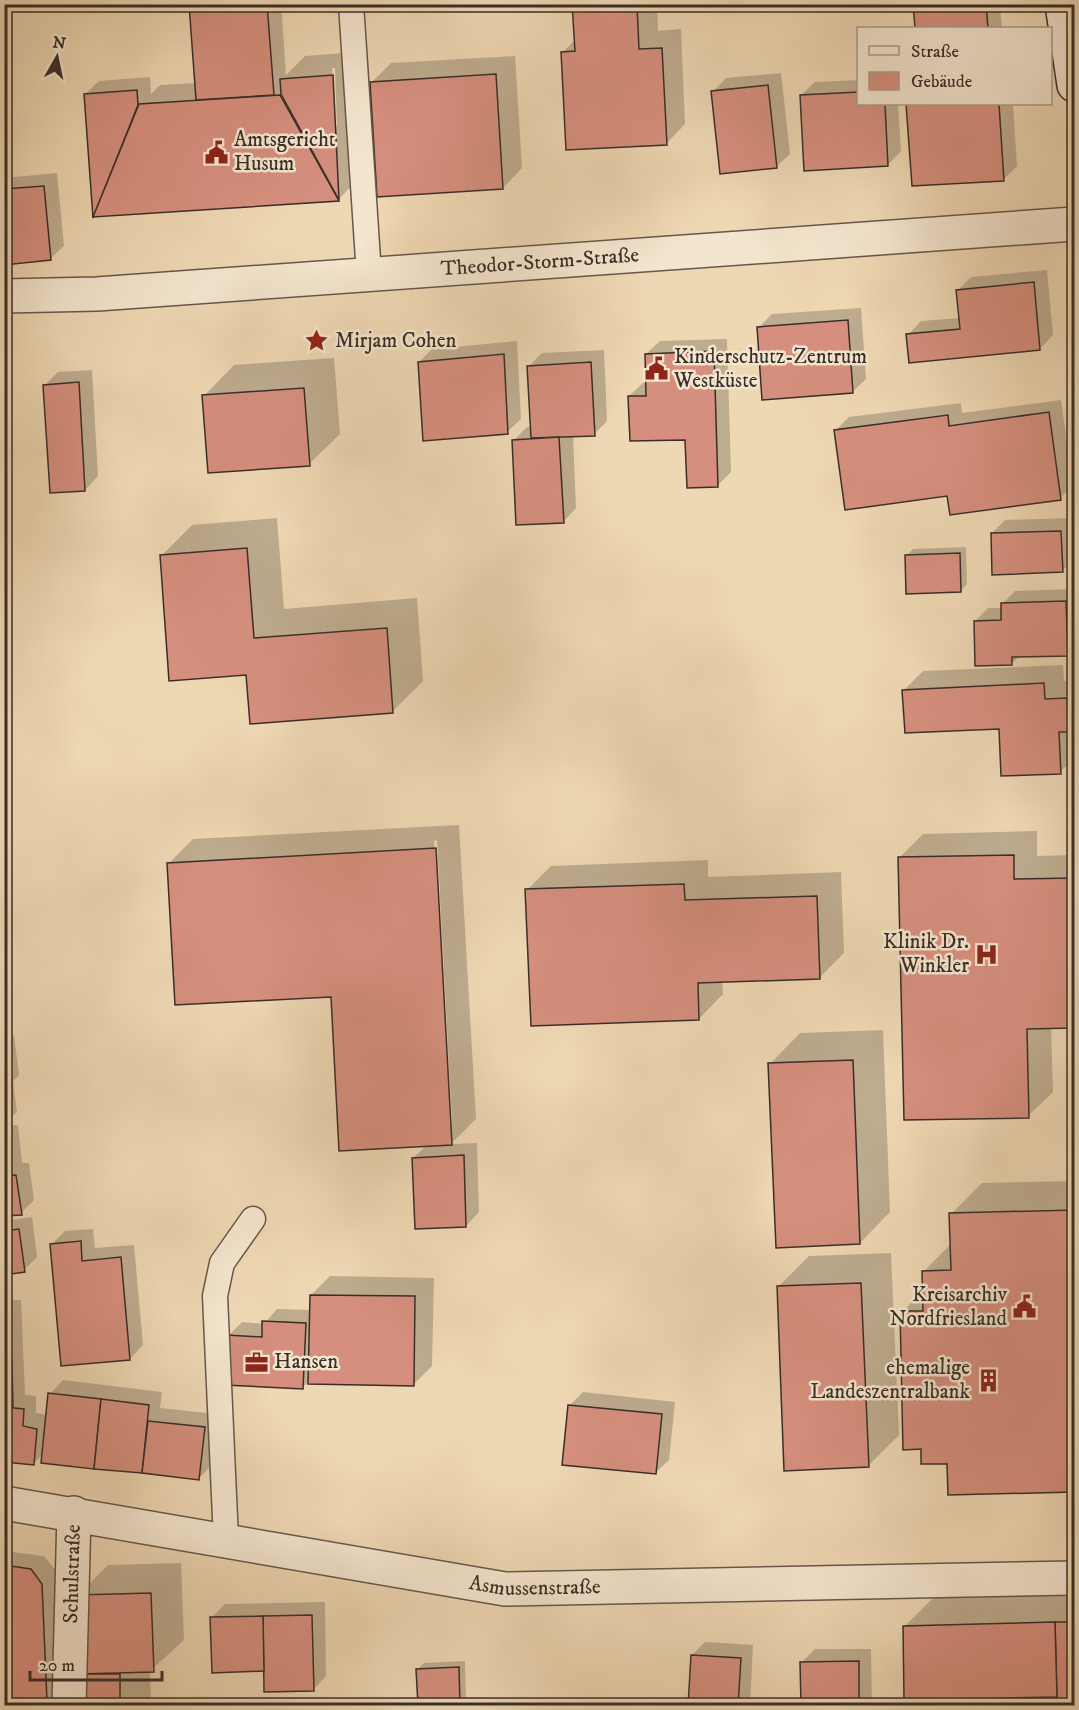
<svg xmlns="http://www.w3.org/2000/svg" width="1079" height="1710" font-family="'IM FELL DW Pica',serif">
<rect width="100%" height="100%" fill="#eed7b3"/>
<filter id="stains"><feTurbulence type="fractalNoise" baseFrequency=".00333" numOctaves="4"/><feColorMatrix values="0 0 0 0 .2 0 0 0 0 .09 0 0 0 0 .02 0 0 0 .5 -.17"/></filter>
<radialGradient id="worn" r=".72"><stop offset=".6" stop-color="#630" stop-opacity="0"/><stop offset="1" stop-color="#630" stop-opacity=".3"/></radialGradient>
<g fill="#0003" fill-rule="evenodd">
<path d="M 191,4 L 281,4 L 286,75 L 305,56 L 357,52 L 362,175 L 338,200 L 94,216 L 85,94 L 99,81 L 150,77 L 151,94 L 160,85 L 196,83 ZM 332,68 L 335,68 L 337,127 L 334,124 Z"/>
<path d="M 574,4 L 657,4 L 658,31 L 681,29 L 685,124 L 666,144 L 563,52 L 576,39 Z"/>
<path d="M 914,4 L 1000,4 L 1002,28 L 917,28 Z"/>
<path d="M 515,56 L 522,168 L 503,188 L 372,82 L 391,63 Z"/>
<path d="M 781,73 L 790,154 L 776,167 L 713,92 L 726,78 Z"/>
<path d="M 858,80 L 858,104 L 898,104 L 901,151 L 888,165 L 801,95 L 815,82 Z"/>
<path d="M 908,104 L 1013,104 L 1017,166 L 1004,179 L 913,185 Z"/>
<path d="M 57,173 L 64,246 L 50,259 L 4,263 L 4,178 Z"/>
<path d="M 1047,270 L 1053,335 L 1040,349 L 908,335 L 921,321 L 960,318 L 958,290 L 971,277 Z"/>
<path d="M 861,308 L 866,379 L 852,392 L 759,327 L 772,314 Z"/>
<path d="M 727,339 L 731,472 L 718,485 L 687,438 L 629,396 L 643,383 L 647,383 L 646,354 L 660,341 Z"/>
<path d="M 517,341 L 521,419 L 507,432 L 419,362 L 432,349 Z"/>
<path d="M 604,350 L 607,421 L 594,434 L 573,435 L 576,508 L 563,522 L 514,440 L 527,427 L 532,427 L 529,366 L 542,353 Z"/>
<path d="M 334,358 L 340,434 L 309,464 L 204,396 L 234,365 Z"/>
<path d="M 92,370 L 98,476 L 85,490 L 45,385 L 58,372 Z"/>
<path d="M 1061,400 L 1073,485 L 1060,498 L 836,430 L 849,417 L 961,403 L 962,413 Z"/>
<path d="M 277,518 L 284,609 L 417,598 L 423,681 L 392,712 L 248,674 L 161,556 L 192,525 Z"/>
<path d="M 1074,518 L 1074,559 L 1062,571 L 992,533 L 1005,520 Z"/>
<path d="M 966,547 L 967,584 L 961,591 L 907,555 L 913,549 Z"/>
<path d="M 1074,589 L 1074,648 L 1068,654 L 1020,656 L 1012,663 L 975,621 L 988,608 L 1002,608 L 1002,604 L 1015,591 Z"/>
<path d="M 1063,665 L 1064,681 L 1074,680 L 1074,758 L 1060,772 L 1000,727 L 904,690 L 923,671 Z"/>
<path d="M 459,825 L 476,1119 L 451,1144 L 477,1143 L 479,1212 L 466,1226 L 413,1158 L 427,1145 L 332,995 L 169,863 L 193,839 ZM 437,840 L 452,1123 L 449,1123 L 434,841 Z"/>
<path d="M 1037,831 L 1037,856 L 1074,855 L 1074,1026 L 1051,1027 L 1053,1092 L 1028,1116 L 899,858 L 923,834 Z"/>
<path d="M 708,860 L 708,877 L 841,872 L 844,953 L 820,977 L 722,981 L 723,994 L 699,1019 L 527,890 L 551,866 Z"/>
<path d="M 4,967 L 11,1018 L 4,1024 Z"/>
<path d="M 883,1030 L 890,1212 L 860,1243 L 770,1064 L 800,1033 Z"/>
<path d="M 14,1035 L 19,1075 L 13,1081 L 17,1112 L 4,1124 L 4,1036 Z"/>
<path d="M 18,1125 L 22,1163 L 29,1163 L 34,1200 L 21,1213 L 4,1215 L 4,1139 L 12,1138 L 12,1136 L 4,1136 L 4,1126 Z"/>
<path d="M 1074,1181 L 1074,1490 L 949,1493 L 948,1462 L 902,1312 L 924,1290 L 923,1272 L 952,1243 L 951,1214 L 982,1183 Z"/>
<path d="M 32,1217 L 37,1257 L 24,1270 L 4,1273 L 4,1221 Z"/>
<path d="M 93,1229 L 95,1248 L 134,1245 L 143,1345 L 130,1359 L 52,1244 L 65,1231 Z"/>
<path d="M 891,1253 L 899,1435 L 868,1466 L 778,1287 L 809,1256 Z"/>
<path d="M 330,1276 L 434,1278 L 432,1366 L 413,1385 L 308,1382 L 303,1387 L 228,1336 L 242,1322 L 264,1324 L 277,1309 L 311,1310 L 311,1295 Z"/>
<path d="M 21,1300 L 25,1395 L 36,1396 L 36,1413 L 48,1415 L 50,1394 L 63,1380 L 162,1392 L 160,1408 L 217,1414 L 212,1465 L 199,1478 L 43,1462 L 44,1453 L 33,1464 L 4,1460 L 4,1301 Z"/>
<path d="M 583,1392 L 675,1402 L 669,1460 L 655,1473 L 570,1405 Z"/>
<path d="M 4,1551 L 44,1556 L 55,1570 L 61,1706 L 4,1706 Z"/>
<path d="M 181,1563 L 184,1640 L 150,1671 L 151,1705 L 79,1706 L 78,1595 L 108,1565 Z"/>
<path d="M 1074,1594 L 1074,1706 L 1059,1706 L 1058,1696 L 904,1627 L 935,1596 Z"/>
<path d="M 325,1602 L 326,1676 L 313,1690 L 265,1670 L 212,1617 L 225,1604 Z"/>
<path d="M 705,1642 L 753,1645 L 750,1706 L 689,1706 L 692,1655 Z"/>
<path d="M 815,1649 L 871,1649 L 872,1706 L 802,1706 L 802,1662 Z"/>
<path d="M 465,1661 L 466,1706 L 419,1706 L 418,1669 L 424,1663 Z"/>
</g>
<g fill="#d68f7e" stroke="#392e28" stroke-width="1.5">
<path d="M 189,4 L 267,4 L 274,95 L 196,100 Z"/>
<path d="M 572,4 L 637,4 L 639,49 L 662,48 L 667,145 L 566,150 L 561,52 L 575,51 Z"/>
<path d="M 913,4 L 986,4 L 988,28 L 915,28 Z"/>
<path d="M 496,74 L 503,189 L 377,197 L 370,82 Z"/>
<path d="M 333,75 L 339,200 L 281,94 L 280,79 Z"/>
<path d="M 768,85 L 777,168 L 720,174 L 711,91 Z"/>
<path d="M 137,90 L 138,105 L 93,218 L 84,94 Z"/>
<path d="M 858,92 L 858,104 L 885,104 L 888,166 L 804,171 L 800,95 Z"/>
<path d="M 280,95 L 339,201 L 93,217 L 139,104 Z"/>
<path d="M 906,104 L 999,104 L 1004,181 L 912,186 Z"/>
<path d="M 44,186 L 51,260 L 4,265 L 4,189 Z"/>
<path d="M 1034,282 L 1040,350 L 909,363 L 906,334 L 960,329 L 956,290 Z"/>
<path d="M 848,320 L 853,393 L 762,400 L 757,327 Z"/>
<path d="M 714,351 L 718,487 L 687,488 L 685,440 L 630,441 L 628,396 L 646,396 L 645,354 Z"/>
<path d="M 504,354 L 508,434 L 423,441 L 418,362 Z"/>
<path d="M 591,362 L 595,436 L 531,438 L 527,366 Z"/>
<path d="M 79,382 L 85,491 L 50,493 L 43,385 Z"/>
<path d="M 304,388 L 310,466 L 208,473 L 202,395 Z"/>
<path d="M 1049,412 L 1061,500 L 950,515 L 947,496 L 845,510 L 834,430 L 948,415 L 949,426 Z"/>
<path d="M 559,437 L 564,523 L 516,525 L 512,440 Z"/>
<path d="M 1061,531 L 1063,572 L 992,575 L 991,533 Z"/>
<path d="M 247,548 L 254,638 L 387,628 L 393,713 L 250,724 L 246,675 L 169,681 L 160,555 Z"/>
<path d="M 960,553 L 961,592 L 906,594 L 905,555 Z"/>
<path d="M 1066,601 L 1068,656 L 1012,657 L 1012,665 L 975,666 L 974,621 L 1001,620 L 1001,603 Z"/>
<path d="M 1044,683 L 1045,699 L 1067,698 L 1069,732 L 1059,732 L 1061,774 L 1001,776 L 999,729 L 905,733 L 902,690 Z"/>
<path d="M 436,848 L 452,1145 L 339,1151 L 331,997 L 175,1005 L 167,863 Z"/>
<path d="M 1014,855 L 1014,879 L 1074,878 L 1074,1028 L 1027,1029 L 1029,1118 L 904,1120 L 898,857 Z"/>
<path d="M 684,884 L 685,900 L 817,896 L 820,979 L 698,983 L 699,1020 L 531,1026 L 525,889 Z"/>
<path d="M 853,1060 L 860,1244 L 776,1248 L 768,1063 Z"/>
<path d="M 4,1138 L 10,1176 L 4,1176 Z"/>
<path d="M 464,1155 L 466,1227 L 415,1229 L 412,1158 Z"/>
<path d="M 16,1175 L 22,1215 L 4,1216 L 4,1176 Z"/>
<path d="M 1074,1210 L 1074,1492 L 948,1495 L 947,1464 L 921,1464 L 921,1449 L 903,1450 L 900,1311 L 923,1311 L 922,1271 L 951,1270 L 949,1213 Z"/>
<path d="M 19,1229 L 25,1272 L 4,1275 L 4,1231 Z"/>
<path d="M 81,1241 L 82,1261 L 121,1257 L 130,1360 L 61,1366 L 50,1244 Z"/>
<path d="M 861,1283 L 869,1467 L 784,1471 L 777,1286 Z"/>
<path d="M 310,1295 L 415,1296 L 414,1386 L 308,1384 Z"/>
<path d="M 8,1312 L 12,1364 L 4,1364 L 4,1313 Z"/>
<path d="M 262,1321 L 306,1323 L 303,1389 L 224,1385 L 227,1335 L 262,1337 Z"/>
<path d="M 4,1364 L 12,1364 L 13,1408 L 4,1407 Z"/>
<path d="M 48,1393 L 101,1399 L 94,1469 L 41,1463 Z"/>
<path d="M 101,1399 L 149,1405 L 142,1473 L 94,1469 Z"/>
<path d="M 568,1405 L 662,1414 L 656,1474 L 562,1465 Z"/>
<path d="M 4,1407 L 24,1409 L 23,1426 L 37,1429 L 34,1465 L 4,1462 Z"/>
<path d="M 148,1421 L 205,1427 L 199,1480 L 142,1473 Z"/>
<path d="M 4,1565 L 31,1569 L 42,1584 L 47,1701 L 4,1703 Z"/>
<path d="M 151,1593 L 154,1672 L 78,1674 L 76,1595 Z"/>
<path d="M 312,1615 L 314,1691 L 264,1692 L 263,1616 Z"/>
<path d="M 263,1616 L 264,1671 L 212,1673 L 210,1617 Z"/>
<path d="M 1055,1622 L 1074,1622 L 1074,1706 L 1057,1706 Z"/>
<path d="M 1055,1622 L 1057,1697 L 904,1700 L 903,1626 Z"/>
<path d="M 691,1655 L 741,1658 L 738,1706 L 688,1706 Z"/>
<path d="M 859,1661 L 859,1706 L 801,1706 L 800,1662 Z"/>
<path d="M 459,1667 L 460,1706 L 418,1706 L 416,1669 Z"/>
<rect x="78" y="1674" width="42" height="32"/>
<path d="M 47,1701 L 47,1706 L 4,1706 L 4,1703 Z"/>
</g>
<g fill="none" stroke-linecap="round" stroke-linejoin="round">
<defs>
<g id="lane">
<path d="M 351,4 L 369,275"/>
<path d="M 226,1540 L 215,1296 L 222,1263 L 253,1219"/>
</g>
<g id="street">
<path id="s1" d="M 4,296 L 97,294 L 1074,224"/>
<path id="s2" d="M 4,1503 L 505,1589 L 1074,1578"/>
<path id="s3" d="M 69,1706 L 74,1513"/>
</g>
<path id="secondary" d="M 1062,4 L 1074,85"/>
</defs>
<use href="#lane" stroke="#66584b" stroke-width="27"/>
<use href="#street" stroke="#66584b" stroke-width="36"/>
<use href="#secondary" stroke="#392e28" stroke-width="36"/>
<use href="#lane" stroke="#f4e5ce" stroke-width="24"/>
<use href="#street" stroke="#f4e5ce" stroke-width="33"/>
<use href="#secondary" stroke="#f4e5ce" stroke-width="33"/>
</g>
<defs>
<symbol id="civic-bare" viewBox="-9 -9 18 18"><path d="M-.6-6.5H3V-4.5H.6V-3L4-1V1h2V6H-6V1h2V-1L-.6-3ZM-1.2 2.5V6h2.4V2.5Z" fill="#8f2418" stroke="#f4e5ce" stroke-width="2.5" paint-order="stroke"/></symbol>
<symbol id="sight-bare" viewBox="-9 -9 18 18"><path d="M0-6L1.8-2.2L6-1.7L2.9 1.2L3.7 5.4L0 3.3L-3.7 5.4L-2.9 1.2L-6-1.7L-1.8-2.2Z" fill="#8f2418" stroke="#f4e5ce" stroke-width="2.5" paint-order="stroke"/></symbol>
<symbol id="hospital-bare" viewBox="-9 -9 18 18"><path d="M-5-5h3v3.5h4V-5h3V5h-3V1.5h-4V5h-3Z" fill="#8f2418" stroke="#f4e5ce" stroke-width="2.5" paint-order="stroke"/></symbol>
<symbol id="office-bare" viewBox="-9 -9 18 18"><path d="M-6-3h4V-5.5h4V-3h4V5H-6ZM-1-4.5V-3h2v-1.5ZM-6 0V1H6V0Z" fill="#8f2418" stroke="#f4e5ce" stroke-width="2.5" paint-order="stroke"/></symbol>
<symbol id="building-bare" viewBox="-9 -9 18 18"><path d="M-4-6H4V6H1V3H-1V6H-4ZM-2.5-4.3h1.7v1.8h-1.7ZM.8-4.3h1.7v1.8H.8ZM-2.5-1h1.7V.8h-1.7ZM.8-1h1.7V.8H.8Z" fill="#8f2418" stroke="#f4e5ce" stroke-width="2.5" paint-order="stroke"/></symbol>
</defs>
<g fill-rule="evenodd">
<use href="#civic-bare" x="200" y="136" width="33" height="33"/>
<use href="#sight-bare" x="300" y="324" width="33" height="33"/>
<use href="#civic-bare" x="640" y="352" width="33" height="33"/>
<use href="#hospital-bare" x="970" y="938" width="33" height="33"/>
<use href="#civic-bare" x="1008" y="1290" width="33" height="33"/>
<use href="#office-bare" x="240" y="1346" width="33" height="33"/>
<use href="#building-bare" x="972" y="1364" width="33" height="33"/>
</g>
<g text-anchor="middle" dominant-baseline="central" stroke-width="5" stroke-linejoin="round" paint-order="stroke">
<g font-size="21" fill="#392e28" stroke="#f4e5ce" text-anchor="start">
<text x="234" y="140">Amtsgericht<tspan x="234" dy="24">Husum</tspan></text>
<text x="335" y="341">Mirjam Cohen</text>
<text x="674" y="357">Kinderschutz-Zentrum<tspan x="674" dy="24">Westküste</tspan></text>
<text x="969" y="942" text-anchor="end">Klinik Dr.<tspan x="969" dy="24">Winkler</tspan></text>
<text x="1007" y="1295" text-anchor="end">Kreisarchiv<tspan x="1007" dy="24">Nordfriesland</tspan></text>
<text x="274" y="1362">Hansen</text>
<text x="970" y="1368" text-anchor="end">ehemalige<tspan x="970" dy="24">Landeszentralbank</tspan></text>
</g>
<g font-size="21" fill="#392e28" stroke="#f4e5ce">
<text stroke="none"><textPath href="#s1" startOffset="537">Theodor-Storm-Straße</textPath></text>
<text stroke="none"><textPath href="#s3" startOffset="132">Schulstraße</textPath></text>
<text stroke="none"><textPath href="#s2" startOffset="538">Asmussenstraße</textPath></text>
</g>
</g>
<rect width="1079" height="1710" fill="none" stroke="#eed7b3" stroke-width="24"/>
<rect x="6" y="6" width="1067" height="1698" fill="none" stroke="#392e28" stroke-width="3"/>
<rect x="12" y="12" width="1055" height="1686" fill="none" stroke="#392e28" stroke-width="1.5"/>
<rect x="857" y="27" width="195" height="78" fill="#f4e5ce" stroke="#a99c8c" stroke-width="1.5"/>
<rect x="869" y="46" width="30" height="9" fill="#f4e5ce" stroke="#a99c8c" stroke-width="1.5"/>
<text x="911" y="57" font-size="18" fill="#392e28">Straße</text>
<rect x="869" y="72" width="30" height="18" fill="#d68f7e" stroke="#a99c8c" stroke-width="1.5"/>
<text x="911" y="87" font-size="18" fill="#392e28">Gebäude</text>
<g transform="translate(57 57) rotate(9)" stroke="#f4e5ce" stroke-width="4.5" paint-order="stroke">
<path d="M0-4.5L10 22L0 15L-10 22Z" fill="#392e28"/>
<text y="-9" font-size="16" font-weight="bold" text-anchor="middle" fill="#392e28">N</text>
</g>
<path d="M30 1671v9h132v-9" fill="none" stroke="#392e28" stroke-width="3"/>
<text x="39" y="1671" font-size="18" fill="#392e28" stroke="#f4e5ce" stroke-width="4.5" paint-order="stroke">20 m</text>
<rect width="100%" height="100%" filter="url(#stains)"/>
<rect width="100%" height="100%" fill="url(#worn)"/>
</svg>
